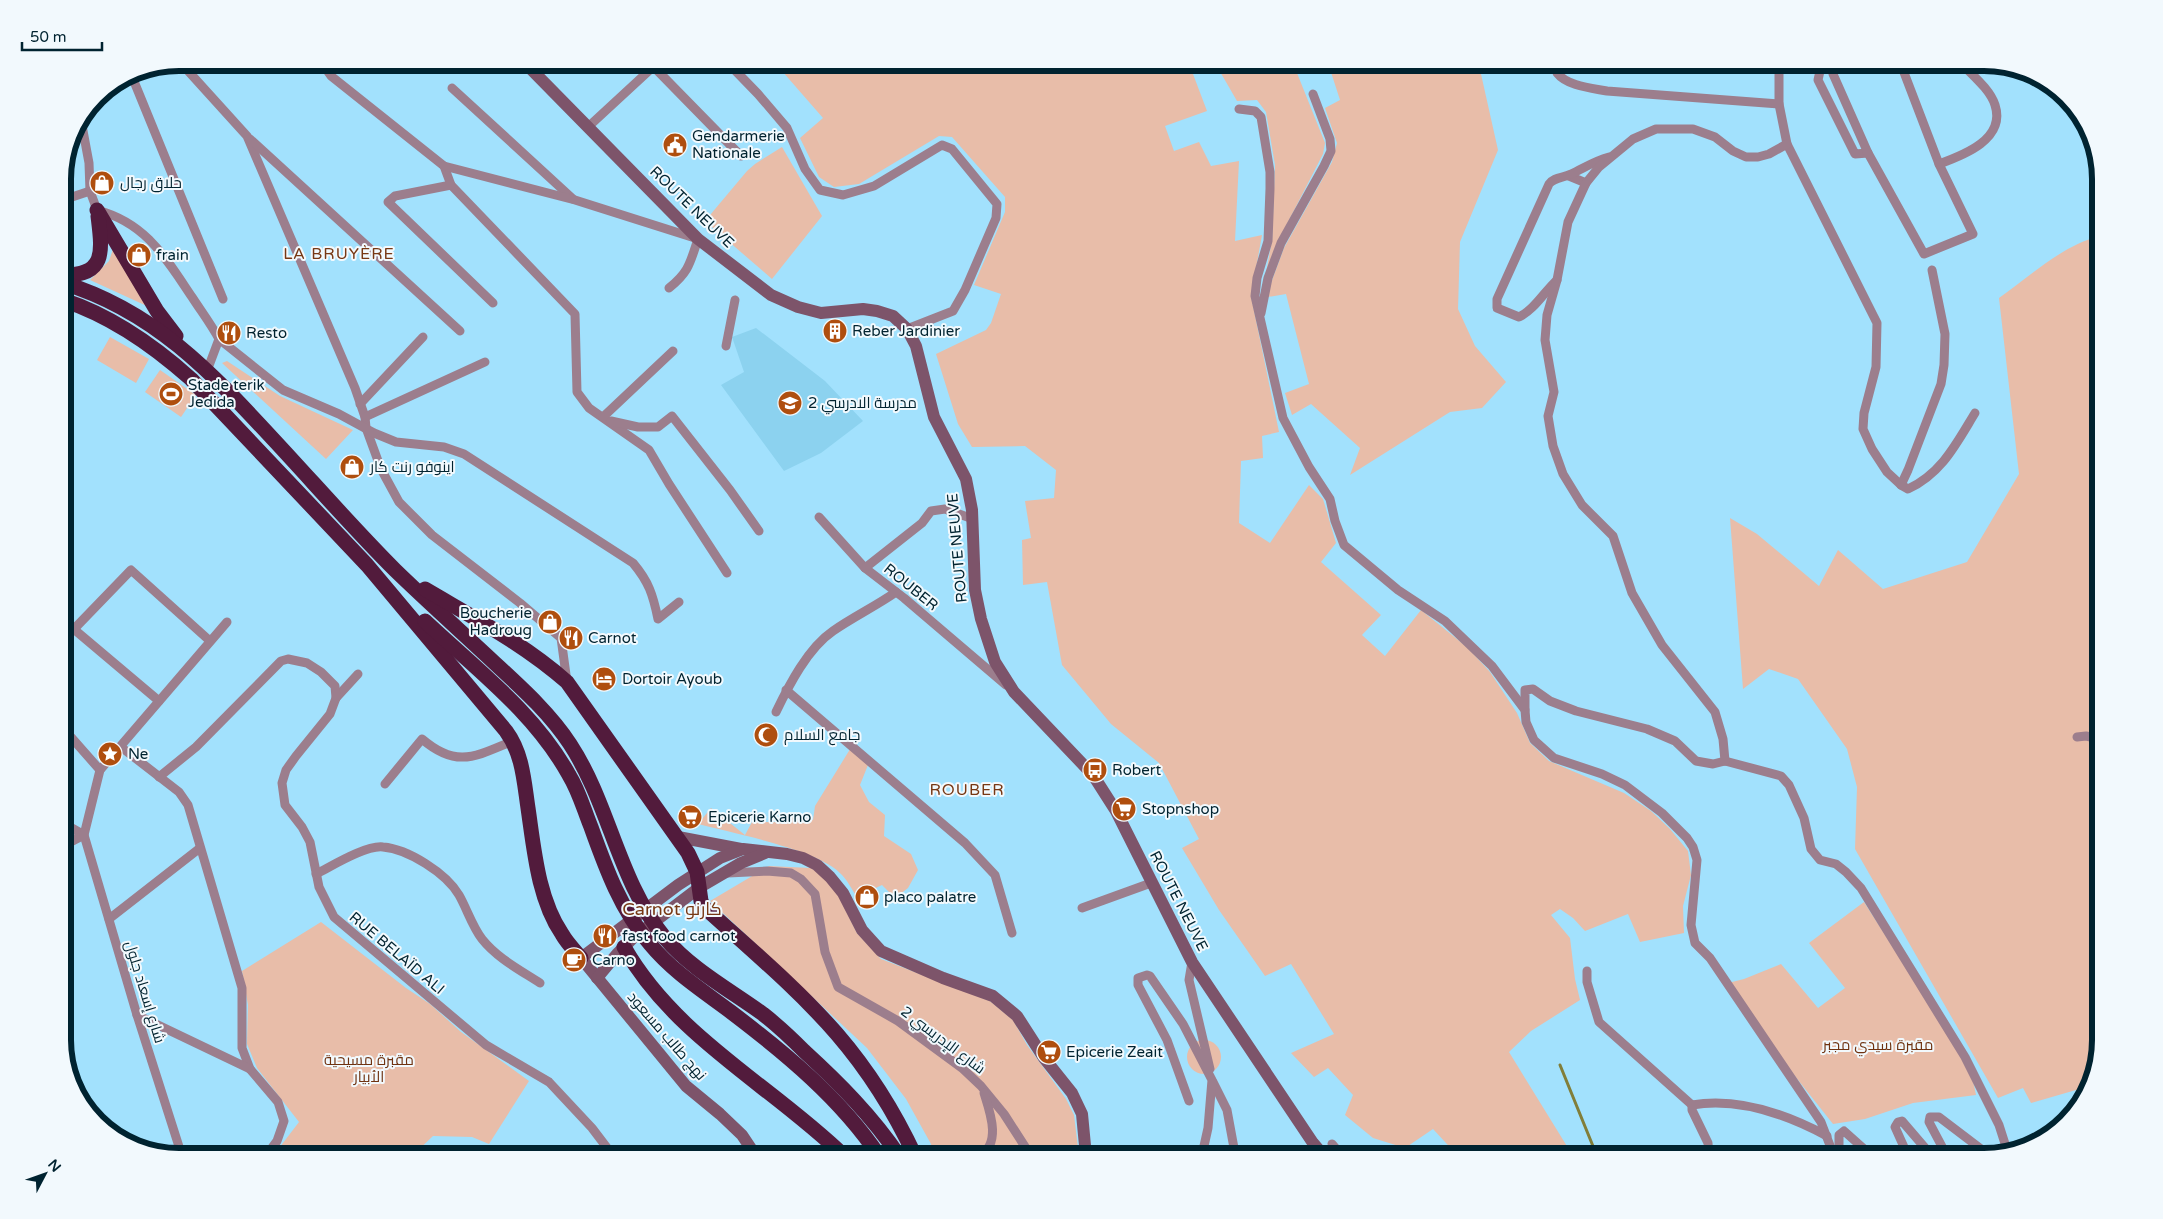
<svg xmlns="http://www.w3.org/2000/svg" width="2163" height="1219" font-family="'Varela Round',Cairo,sans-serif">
<rect width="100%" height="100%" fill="#a2e1fd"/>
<path fill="#8cd2ef" d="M 756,328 L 825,381 L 863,421 L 821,453 L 784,471 L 721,385 L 744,372 L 732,337 Z"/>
<g fill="#e8bda9">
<path d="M 775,63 L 1293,63 L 1325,143 L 1323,154 L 1288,222 L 1266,273 L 1272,240 L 1275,165 L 1266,112 L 1257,100 L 1237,101 L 1215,63 L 1193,74 L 1207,111 L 1165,126 L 1174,151 L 1199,142 L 1211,166 L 1239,161 L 1235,241 L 1262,235 L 1251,296 L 1279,432 L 1262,436 L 1263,458 L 1241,461 L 1239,523 L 1270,543 L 1309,485 L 1323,499 L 1336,543 L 1321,562 L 1381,615 L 1362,635 L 1385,656 L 1421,610 L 1468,648 L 1490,672 L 1517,713 L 1530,743 L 1549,761 L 1624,793 L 1651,811 L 1670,829 L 1688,851 L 1691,875 L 1683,906 L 1684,933 L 1640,942 L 1628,914 L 1585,931 L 1573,918 L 1560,909 L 1551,915 L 1570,938 L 1575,979 L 1580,1000 L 1531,1031 L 1509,1052 L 1573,1156 L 1458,1156 L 1433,1129 L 1405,1148 L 1373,1138 L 1345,1115 L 1353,1095 L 1328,1068 L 1314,1077 L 1291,1053 L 1334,1034 L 1291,964 L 1265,976 L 1219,910 L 1182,848 L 1199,839 L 1159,763 L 1111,724 L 1062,665 L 1047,582 L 1023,585 L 1022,540 L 1031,538 L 1025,501 L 1054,498 L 1056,470 L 1025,446 L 972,447 L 958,424 L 936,354 L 986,330 L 991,323 L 1001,294 L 974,285 L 1005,212 L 1005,197 L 952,137 L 939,136 L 859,184 L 834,187 L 819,177 L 800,138 L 823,118 Z"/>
<path d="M 1328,63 L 1487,63 L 1481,74 L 1498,150 L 1460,242 L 1458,309 L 1475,346 L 1506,382 L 1482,408 L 1450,412 L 1350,475 L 1360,448 L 1311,404 L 1292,415 L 1285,393 L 1309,384 L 1286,294 L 1268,297 L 1271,283 L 1284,248 L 1332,162 L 1337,143 L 1325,108 L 1340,100 Z"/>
<path d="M 782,147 L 822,216 L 772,279 L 705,221 L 747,171 L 755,164 Z"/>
<path d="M 2100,236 L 2100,269 L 2093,302 L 2100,308 L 2100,1040 L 2085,1098 L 2082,1101 L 2076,1090 L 2031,1103 L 2023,1088 L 1998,1098 L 1855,849 L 1857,787 L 1847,749 L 1798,679 L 1769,669 L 1743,689 L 1730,518 L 1757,534 L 1819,586 L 1838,550 L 1883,589 L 1967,562 L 2019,474 L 1999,298 C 2030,276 2063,245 2100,236 Z"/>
<path d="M 114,246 L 149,307 L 90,280 L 109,261 Z"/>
<path d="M 110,337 L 149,359 L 136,383 L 97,360 Z"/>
<path d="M 227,361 L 280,396 L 353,430 L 326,459 L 222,363 Z"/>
<path d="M 160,370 L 196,395 L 181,417 L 145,392 Z"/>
<path d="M 852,746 L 870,760 L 860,785 L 869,802 L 885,815 L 884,836 L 911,854 L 918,870 L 908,888 L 895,898 L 882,885 L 857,897 C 852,890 848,881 842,875 C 821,850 732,833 698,824 L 711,808 L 745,835 L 752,822 L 782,822 L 794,815 L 813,820 L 815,806 Z"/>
<path d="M 769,866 L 811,868 L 831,880 L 857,933 L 881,959 L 990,1001 L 1013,1020 L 1027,1045 L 1066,1099 L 1074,1115 L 1078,1148 L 1068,1156 L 932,1156 L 931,1144 L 906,1099 L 867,1048 L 710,901 Z"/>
<path d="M 1864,902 L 1952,1039 L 1972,1076 L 1976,1095 L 1913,1103 L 1865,1119 L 1833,1124 L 1771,1046 L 1728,983 L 1744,979 L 1781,964 L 1818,1008 L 1845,988 L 1809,943 Z"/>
<path d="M 321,922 L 406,988 L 430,1004 L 461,1032 L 529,1081 L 489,1144 L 472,1137 L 433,1136 L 412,1156 L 273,1156 L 299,1122 L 257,1068 L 247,1044 L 248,1005 L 242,971 Z"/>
<circle cx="1204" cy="1057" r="17"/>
</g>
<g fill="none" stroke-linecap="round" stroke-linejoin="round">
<path stroke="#817e39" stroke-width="3" d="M 1560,1065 L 1597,1156"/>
<g stroke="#9c7e8d" stroke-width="9">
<path d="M 180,62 L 247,136 L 355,388 L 365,417 L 366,428 L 381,469 L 399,502 L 432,535 L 520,603 L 561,638 L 567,682"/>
<path d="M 321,62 L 331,76 L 444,166 L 451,185 L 575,314 L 577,392 L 589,408 L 649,450 L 669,484 L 727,573"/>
<path d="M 649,62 L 741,156"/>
<path d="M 727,62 L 758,94 L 787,128 L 805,169 L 820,190 L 843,195 L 874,186 L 942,145 L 952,149 L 997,204 L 996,218 L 965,290 L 953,311 L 907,329"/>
<path d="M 1561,62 L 1557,73 C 1567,86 1591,88 1607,91 L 1779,104"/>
<path d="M 1779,62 L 1779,104 L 1787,144 L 1877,323 L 1876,367 L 1864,413 L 1863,429 L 1872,449 L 1887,472 L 1901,485"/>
<path d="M 1822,62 L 1818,80 L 1855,154 L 1868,153"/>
<path d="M 1837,62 L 1833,74 L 1868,153 L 1924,254 L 1973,234 L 1939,164 L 1900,62"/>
<path d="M 131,74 L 223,299"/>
<path d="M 452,88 L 573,199"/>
<path d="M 1239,109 L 1255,111 L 1261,117 L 1270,172 L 1270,189 L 1268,241 L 1257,278 L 1255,296 L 1283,418 L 1309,467 L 1330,499 L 1335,521 L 1344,545 L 1398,590 L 1445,621 L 1492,666 L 1525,710 L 1526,722 L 1534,740 L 1554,758 L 1602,774 L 1625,785 L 1662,813 L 1687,838 L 1693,847 L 1697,860 L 1691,925 L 1695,943 L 1710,958 L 1821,1122 L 1834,1156"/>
<path d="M 81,120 L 89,163 L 90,191 L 97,210 C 146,223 165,257 192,297 C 201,311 211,324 219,339"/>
<path d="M 588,127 L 653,67"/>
<path d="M 250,139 L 460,331"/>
<path d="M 1939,164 C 1964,155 2006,139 1995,105 C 1990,89 1971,74 1960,62"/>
<path d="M 444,166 L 575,200 L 698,239 C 690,263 689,272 669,288"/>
<path d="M 1569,176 L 1586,183"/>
<path d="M 451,185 L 395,196 L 388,202 L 493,303"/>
<path d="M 63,200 L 90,191"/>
<path d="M 1932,270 L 1945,334 L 1944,365 L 1941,384 L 1908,470 L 1901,485 L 1908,489 C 1942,473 1956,444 1975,413"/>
<path d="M 1557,280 C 1544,292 1535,309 1519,317 L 1497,308 L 1497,299 L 1549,184 C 1554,177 1563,178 1571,174 C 1584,168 1594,161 1609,157"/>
<path d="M 1261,313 L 1268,278 L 1281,243 L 1324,166 L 1331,151 L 1330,139 L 1313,94"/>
<path d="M 726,346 L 735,300"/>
<path d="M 207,371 L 219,339 L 283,390 L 339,414 L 374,433 L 396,442 L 444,447 L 464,454 L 633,563 C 649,582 653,595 658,619 L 679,602"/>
<path d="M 360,404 L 423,337"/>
<path d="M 365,417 L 485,362"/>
<path d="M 603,417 L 673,351"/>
<path d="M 611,421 L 638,427 L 658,427 L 672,416 L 730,490 L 759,531"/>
<path d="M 819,517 L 865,568 L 904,598 L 1006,685"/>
<path d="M 865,568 L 922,523 L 931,511 L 945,509 L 973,519"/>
<path d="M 63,620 L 159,701"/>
<path d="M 75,628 L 131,570 L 210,641"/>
<path d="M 786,690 L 965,843 L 995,875 L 1012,933"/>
<path d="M 336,698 L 358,674"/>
<path d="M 1525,710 L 1525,690 L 1533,689 L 1550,701 L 1576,711 L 1647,729 L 1675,741 L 1696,761 L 1713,764 L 1725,761 L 1781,776 L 1789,785 L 1804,818 L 1811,849 L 1820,860 L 1836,864 L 1846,872 L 1861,888 L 1965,1057 L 1999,1125 L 2007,1150"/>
<path d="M 776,712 C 789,685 808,648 833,631 C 853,617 876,606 896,592"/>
<path d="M 63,728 L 100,770"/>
<path d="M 2077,737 L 2086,736 L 2100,739"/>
<path d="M 121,747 L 179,792 L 188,805 L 242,988 L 242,1048 L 250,1069 L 278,1102 L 284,1121 L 277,1141 L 266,1156"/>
<path d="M 1725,761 L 1723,739 L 1715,712 L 1662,645 L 1632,593 L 1613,536 L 1582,505 L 1563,474 L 1553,446 L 1548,416 L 1554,392 L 1545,340 L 1547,315 L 1557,280 L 1568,222 L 1586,183 L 1599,167 L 1633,139 L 1656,129 L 1693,129 L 1715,137 L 1733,151 L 1746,157 L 1758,157 L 1769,154 L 1787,144"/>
<path d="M 159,777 L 196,747 L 281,661 L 288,659 L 307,663 L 321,672 L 335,686 L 336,698 L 330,714 L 296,756 L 286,770 L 282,783 L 285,805 L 302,827 L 310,842 L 319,887 L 334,917 L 486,1045 L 549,1082 L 592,1128 L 611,1153"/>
<path d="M 385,784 L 422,739 C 457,769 476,756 513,741"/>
<path d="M 63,823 L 84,835"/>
<path d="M 63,846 L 84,835"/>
<path d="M 728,873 L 767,871 L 791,873 L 801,879 L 815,894 L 825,952 L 838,987 L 898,1021 L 962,1068 L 981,1086 L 1004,1114 L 1031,1156"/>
<path d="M 316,874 C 332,866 366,845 383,847 C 408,849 446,873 459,895 C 467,909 472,926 482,939 C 497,958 520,970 540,983"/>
<path d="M 1082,908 L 1151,883"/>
<path d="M 109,919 L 200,848"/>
<path d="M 1192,962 L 1189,980 L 1210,1069"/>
<path d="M 1587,971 L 1587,982 L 1599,1022 L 1692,1105"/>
<path d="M 137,1015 L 250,1069"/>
<path d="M 1213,1082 L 1227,1110 L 1234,1148"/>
<path d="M 1189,1101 L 1167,1040 L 1138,985 L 1138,978 L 1147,975 L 1150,976 L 1183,1024 L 1212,1080 L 1208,1128 L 1204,1146 L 1198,1156"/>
<path d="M 1332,1144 L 1342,1156"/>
<path d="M 182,1156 L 137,1015 L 84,835 L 100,770 L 227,622"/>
<path d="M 437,1156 L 444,1156"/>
<path d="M 979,1156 C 1002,1144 990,1112 984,1093"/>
<path d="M 1311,1156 L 1313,1143"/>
<path d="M 1709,1156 L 1708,1143 L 1692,1110 L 1692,1105 C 1739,1097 1786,1114 1827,1136"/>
<path d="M 1839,1156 L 1839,1135 L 1844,1131 L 1872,1156"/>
<path d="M 1908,1156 L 1895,1127 L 1898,1122 L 1902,1121 L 1932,1156"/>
<path d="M 1947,1156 L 1929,1122 L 1930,1117 L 1939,1117 L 1989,1155"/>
</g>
<g stroke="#7d546a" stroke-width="12">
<path d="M 524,62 L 698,239 L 771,295 L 798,307 L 821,313 L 863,309 L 877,311 L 893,316 L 907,329 L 916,346 L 934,417 L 966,479 L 972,510 L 975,590 L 981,619 L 995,662 L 1014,692 L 1093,775 L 1116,811 L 1192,962 L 1313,1143 L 1324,1156"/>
<path d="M 678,837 L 741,849"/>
<path d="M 581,958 L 678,885 L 720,858 L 743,849 L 787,854 L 803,858 L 817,865 L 830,877 L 843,893 L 862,930 L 881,951 L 943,978 L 993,996 L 1017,1016 L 1044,1058 L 1072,1093 L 1082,1114 L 1086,1156"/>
<path d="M 581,958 L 686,1086 L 720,1114 L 742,1135 L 756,1156"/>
<path d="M 597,978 L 617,954 L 633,938 L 700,887 L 741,863 L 765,853"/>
</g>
<g stroke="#521b3c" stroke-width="15">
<path d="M 97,210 L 157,311 L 176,336"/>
<path d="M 63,275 C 107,276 102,250 98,216"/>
<path d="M 63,283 C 153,310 211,372 273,439 C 314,483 353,528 395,570 C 429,603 465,635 499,667 C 525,691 551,715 570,744 C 610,805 618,881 665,938 C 691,969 730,990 763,1014 C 777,1025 791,1038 804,1051 C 839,1083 872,1116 899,1156"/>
<path d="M 63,300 C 112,316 153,345 191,379 L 367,565 L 506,731 C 523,754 524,782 528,808 C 534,849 538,899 562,934 C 567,943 575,951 581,958"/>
<path d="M 425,589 C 474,618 524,644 567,682 L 688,853 L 697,872 L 701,901 L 704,907 C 749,948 797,988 837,1034 C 868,1070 895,1113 915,1156"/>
<path d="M 425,621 C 476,669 535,713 569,775 C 579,791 584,810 591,827 C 606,869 621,910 650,944 C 673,972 703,991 731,1012 C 785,1053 841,1099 879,1156"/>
<path d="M 624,947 C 675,1037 772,1086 844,1156"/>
</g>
</g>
<defs>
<symbol id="civic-disc" viewBox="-11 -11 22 22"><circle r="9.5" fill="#af4e0e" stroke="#f2f9fd"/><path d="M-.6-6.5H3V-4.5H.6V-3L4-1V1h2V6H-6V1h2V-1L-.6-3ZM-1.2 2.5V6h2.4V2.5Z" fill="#fff"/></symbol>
<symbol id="shop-disc" viewBox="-11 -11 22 22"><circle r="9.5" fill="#af4e0e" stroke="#f2f9fd"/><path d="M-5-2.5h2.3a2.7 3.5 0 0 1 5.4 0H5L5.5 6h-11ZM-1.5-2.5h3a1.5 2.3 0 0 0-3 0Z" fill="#fff"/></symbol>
<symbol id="building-disc" viewBox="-11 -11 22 22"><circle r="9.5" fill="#af4e0e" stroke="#f2f9fd"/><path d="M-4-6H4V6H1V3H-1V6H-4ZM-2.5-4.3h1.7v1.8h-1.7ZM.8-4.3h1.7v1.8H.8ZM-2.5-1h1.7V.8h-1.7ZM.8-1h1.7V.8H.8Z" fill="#fff"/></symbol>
<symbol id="restaurant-disc" viewBox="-11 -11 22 22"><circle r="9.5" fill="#af4e0e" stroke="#f2f9fd"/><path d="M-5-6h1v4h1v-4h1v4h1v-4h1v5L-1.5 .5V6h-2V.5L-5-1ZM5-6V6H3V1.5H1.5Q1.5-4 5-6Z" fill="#fff"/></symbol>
<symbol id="stadium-disc" viewBox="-11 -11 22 22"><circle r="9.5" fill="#af4e0e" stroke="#f2f9fd"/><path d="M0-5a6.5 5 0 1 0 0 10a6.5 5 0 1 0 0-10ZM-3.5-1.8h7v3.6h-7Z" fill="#fff"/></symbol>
<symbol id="school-disc" viewBox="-11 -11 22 22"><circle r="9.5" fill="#af4e0e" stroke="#f2f9fd"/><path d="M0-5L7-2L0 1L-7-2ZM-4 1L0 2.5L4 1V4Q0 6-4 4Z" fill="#fff"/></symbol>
<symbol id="hotel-disc" viewBox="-11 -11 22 22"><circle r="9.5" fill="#af4e0e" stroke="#f2f9fd"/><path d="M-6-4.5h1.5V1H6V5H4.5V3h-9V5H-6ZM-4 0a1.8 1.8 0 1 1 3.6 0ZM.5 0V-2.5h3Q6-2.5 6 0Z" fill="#fff"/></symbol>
<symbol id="mosque-disc" viewBox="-11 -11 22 22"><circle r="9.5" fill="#af4e0e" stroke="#f2f9fd"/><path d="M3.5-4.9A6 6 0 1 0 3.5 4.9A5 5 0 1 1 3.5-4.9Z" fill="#fff"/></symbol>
<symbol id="sight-disc" viewBox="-11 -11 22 22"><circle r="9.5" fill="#af4e0e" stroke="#f2f9fd"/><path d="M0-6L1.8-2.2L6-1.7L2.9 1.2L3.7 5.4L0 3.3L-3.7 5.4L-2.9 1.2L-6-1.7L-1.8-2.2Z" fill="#fff"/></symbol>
<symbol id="bus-disc" viewBox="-11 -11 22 22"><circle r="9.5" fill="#af4e0e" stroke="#f2f9fd"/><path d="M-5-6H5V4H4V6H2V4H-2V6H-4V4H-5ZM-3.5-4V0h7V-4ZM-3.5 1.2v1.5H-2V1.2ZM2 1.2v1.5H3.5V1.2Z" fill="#fff"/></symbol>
<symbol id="supermarket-disc" viewBox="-11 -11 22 22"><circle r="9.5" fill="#af4e0e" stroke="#f2f9fd"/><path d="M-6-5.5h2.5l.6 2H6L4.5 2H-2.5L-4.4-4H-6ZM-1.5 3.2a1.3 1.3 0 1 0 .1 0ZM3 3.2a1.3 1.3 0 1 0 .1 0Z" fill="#fff"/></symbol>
<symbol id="cafe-disc" viewBox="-11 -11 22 22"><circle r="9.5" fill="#af4e0e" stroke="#f2f9fd"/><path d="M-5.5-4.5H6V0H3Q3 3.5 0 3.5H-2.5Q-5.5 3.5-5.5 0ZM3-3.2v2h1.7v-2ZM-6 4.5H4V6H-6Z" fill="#fff"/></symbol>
</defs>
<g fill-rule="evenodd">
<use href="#civic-disc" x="661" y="131" width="28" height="28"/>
<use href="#shop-disc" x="88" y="169" width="28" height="28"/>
<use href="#shop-disc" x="125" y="241" width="28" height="28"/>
<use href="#building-disc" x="821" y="317" width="28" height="28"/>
<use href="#restaurant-disc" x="215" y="319" width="28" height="28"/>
<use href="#stadium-disc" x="157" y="380" width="28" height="28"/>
<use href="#school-disc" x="776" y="389" width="28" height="28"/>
<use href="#shop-disc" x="338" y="453" width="28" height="28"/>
<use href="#shop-disc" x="536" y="608" width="28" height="28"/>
<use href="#restaurant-disc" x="557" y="624" width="28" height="28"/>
<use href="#hotel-disc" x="590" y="665" width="28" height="28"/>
<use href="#mosque-disc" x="752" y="721" width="28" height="28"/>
<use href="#sight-disc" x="96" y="740" width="28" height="28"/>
<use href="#bus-disc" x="1081" y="756" width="28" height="28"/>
<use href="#supermarket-disc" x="1110" y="795" width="28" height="28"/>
<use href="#supermarket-disc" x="676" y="803" width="28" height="28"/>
<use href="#shop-disc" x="853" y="883" width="28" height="28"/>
<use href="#restaurant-disc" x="591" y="922" width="28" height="28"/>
<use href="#cafe-disc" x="560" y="946" width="28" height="28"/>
<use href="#supermarket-disc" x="1035" y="1038" width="28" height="28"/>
</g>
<g text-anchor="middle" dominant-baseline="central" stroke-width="4" stroke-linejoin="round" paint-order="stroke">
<g font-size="15" fill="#002330" stroke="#f2f9fd" text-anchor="start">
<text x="692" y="136">Gendarmerie<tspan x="692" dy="17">Nationale</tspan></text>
<text x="120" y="183">حلاق رجال</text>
<text x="156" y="255">frain</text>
<text x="852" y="331">Reber Jardinier</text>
<text x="246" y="333">Resto</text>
<text x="188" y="385">Stade terik<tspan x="188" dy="17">Jedida</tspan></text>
<text x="808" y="403">مدرسة الادرسي 2</text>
<text x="370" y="467">اينوفو رنت كار</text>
<text x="532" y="613" text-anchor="end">Boucherie<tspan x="532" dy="17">Hadroug</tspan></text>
<text x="588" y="638">Carnot</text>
<text x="622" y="679">Dortoir Ayoub</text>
<text x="784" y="735">جامع السلام</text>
<text x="128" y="754">Ne</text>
<text x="1112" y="770">Robert</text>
<text x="1142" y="809">Stopnshop</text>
<text x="708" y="817">Epicerie Karno</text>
<text x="884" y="897">placo palatre</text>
<text x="622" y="936">fast food carnot</text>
<text x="592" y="960">Carno</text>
<text x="1066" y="1052">Epicerie Zeait</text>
</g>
<g font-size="15" fill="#002330" stroke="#f2f9fd">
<text transform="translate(692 207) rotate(44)">ROUTE NEUVE</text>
<text transform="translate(957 548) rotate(-95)">ROUTE NEUVE</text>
<text transform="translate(911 587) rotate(39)">ROUBER</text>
<text transform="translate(1179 901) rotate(63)">ROUTE NEUVE</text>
<text transform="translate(397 953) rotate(40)">RUE BELAÏD ALI</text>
<text transform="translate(145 992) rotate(73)">شارع إسعاد جلول</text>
<text transform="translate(667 1036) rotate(49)">نهج طالب مسعود</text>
<text transform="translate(943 1040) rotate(37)">شارع الإدريسي 2</text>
</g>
<g font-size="15" fill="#6f3210" stroke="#f2f9fd">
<text x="1878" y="1045">مقبرة سيدي مجبر</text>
<text x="369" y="1060">مقبرة مسيحية<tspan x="369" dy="17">الأبيار</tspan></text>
</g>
<g font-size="16" letter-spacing="1" fill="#773814" stroke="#f2f9fd">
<text x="339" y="254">LA BRUYÈRE</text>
<text x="967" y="790">ROUBER</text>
</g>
<g font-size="18" fill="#773814" stroke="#f2f9fd">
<text x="672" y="909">Carnot كارنو</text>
</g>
</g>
<path d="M0 0H2163V1219H0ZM179 71H1984A108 108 0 0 1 2092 179V1040A108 108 0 0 1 1984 1148H179A108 108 0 0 1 71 1040V179A108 108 0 0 1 179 71Z" fill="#f2f9fd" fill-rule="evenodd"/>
<path fill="none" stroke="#002330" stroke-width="6" d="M179 71H1984A108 108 0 0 1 2092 179V1040A108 108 0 0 1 1984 1148H179A108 108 0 0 1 71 1040V179A108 108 0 0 1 179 71Z"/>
<g transform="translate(45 1174) rotate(49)" stroke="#f2f9fd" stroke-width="4" paint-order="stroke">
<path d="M0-4L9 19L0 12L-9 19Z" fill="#002330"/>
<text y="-8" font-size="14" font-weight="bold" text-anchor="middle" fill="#002330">N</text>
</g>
<path d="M22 42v8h80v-8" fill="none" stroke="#002330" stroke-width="2.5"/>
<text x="30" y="42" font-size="15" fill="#002330" stroke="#f2f9fd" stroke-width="4" paint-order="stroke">50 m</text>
</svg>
